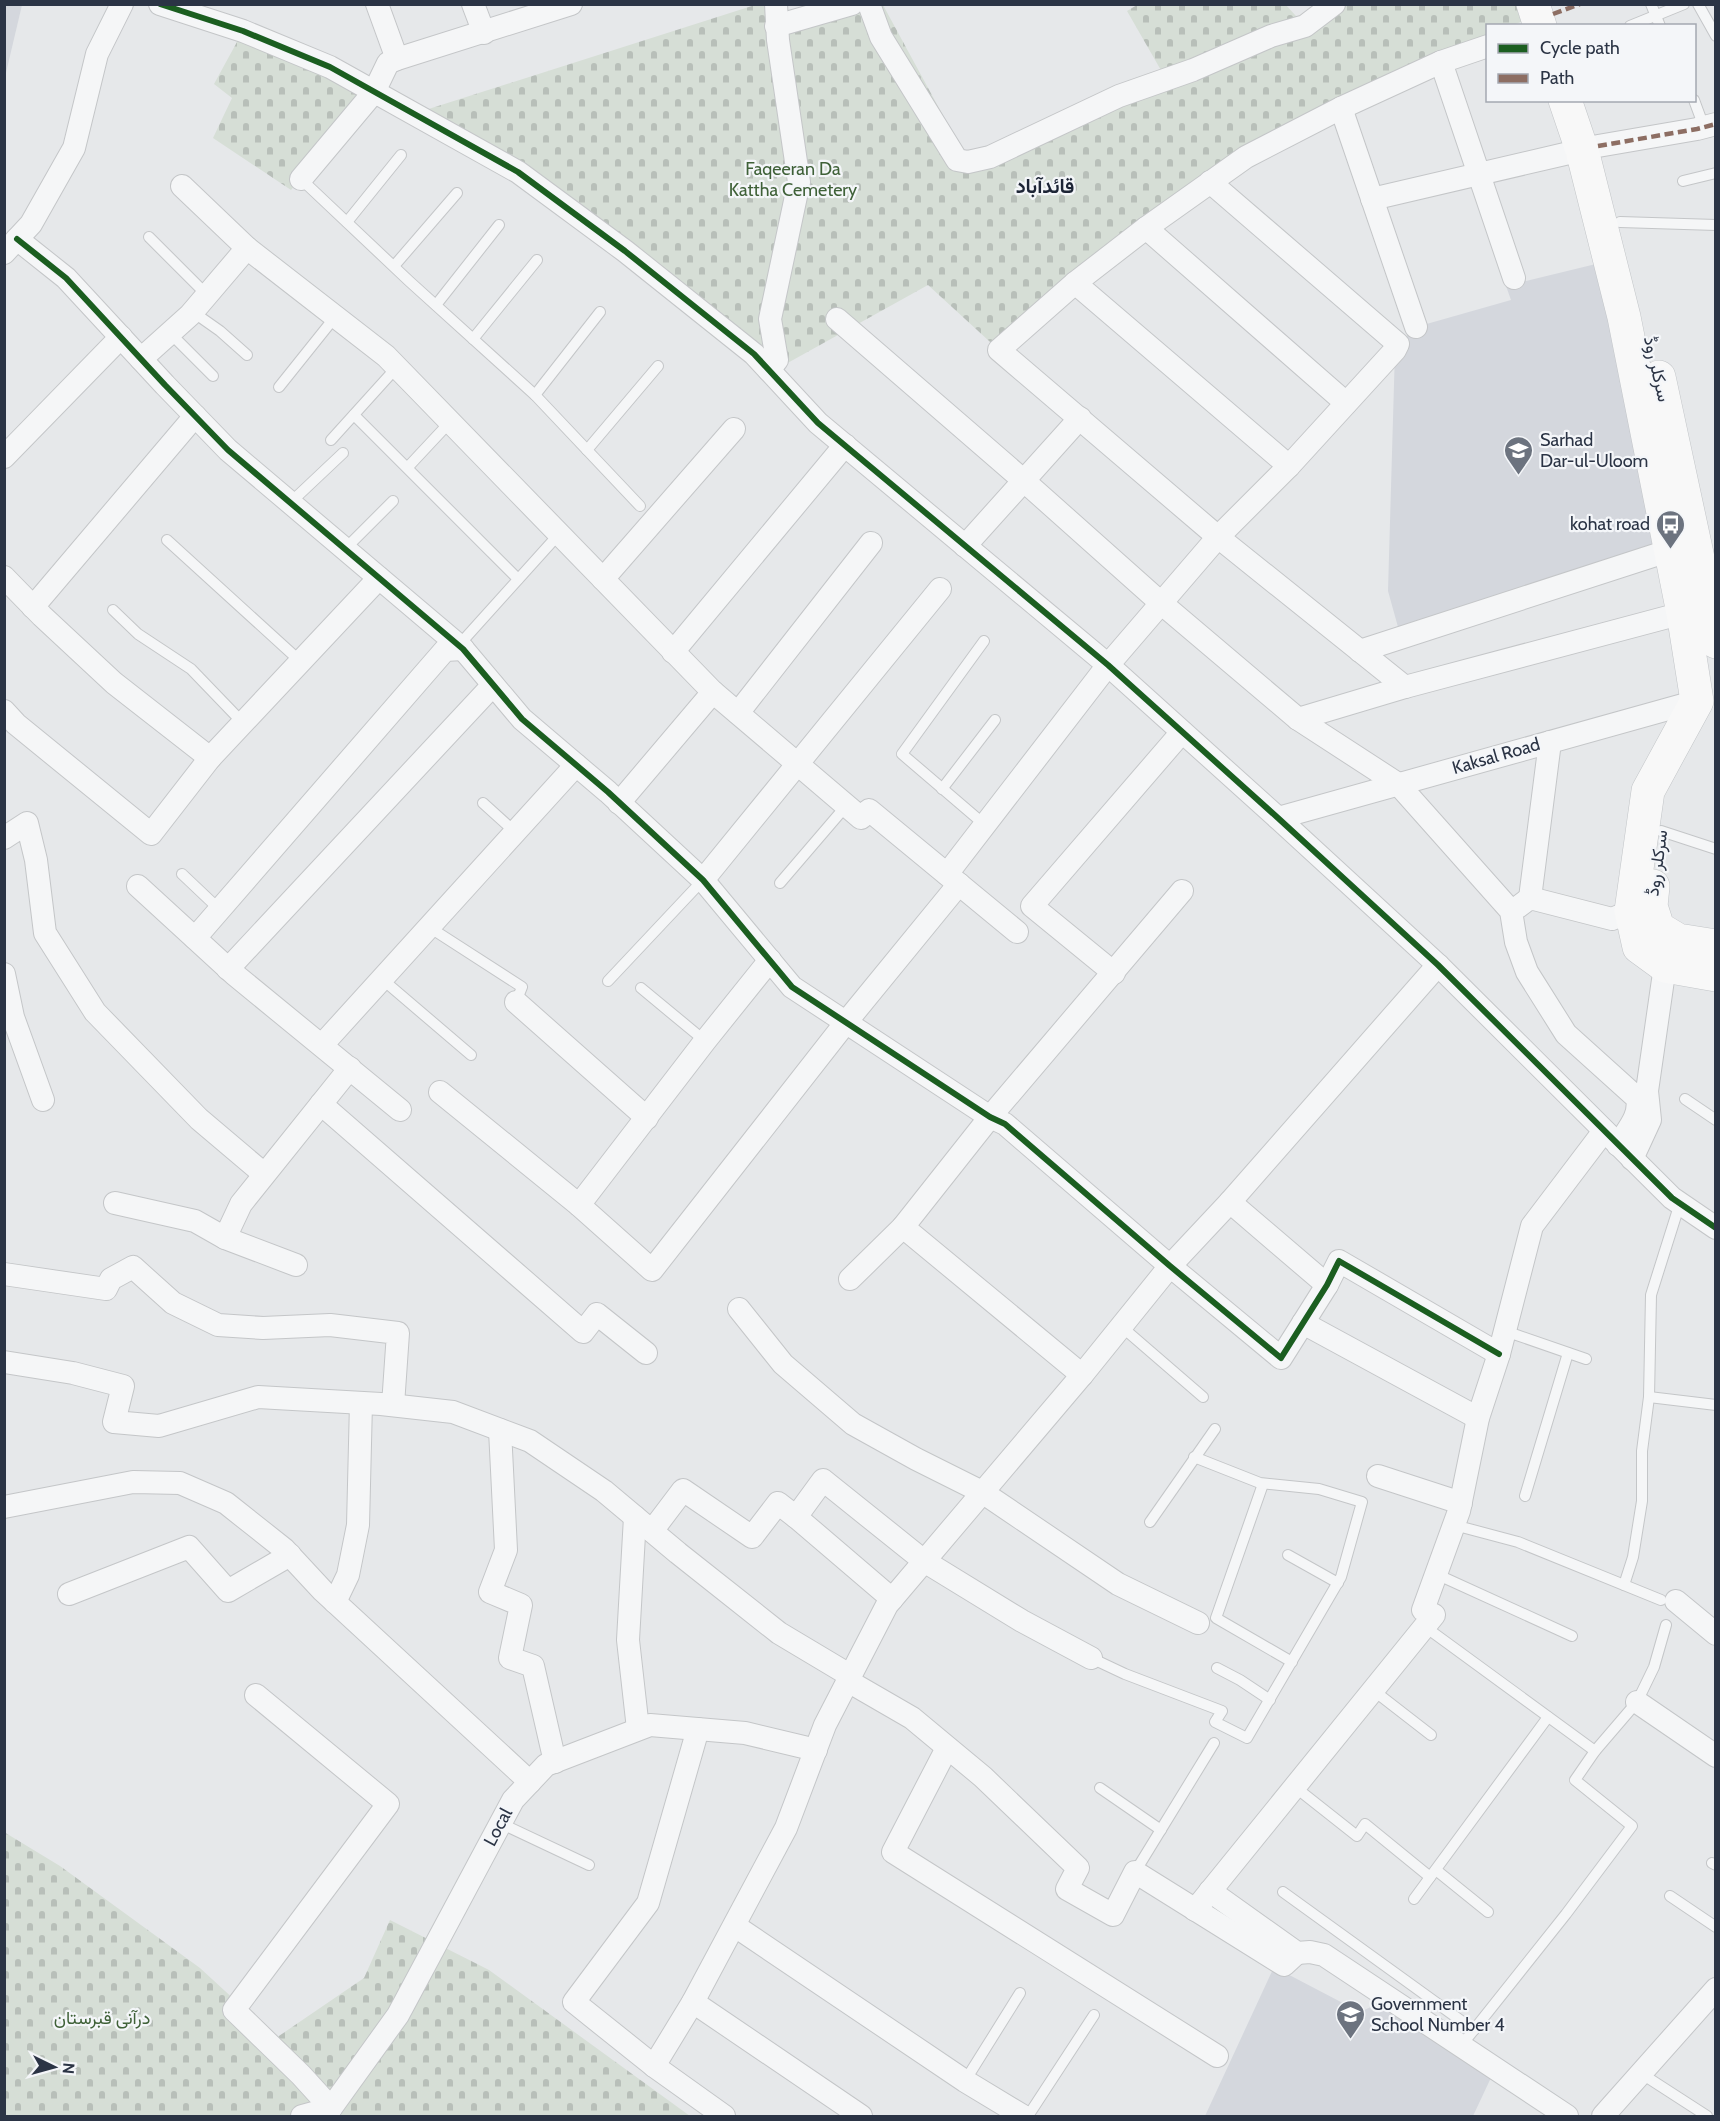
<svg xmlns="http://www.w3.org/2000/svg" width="1720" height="2121" font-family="Cabin,Vazirmatn,sans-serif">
<defs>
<pattern id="cemetery-stones" width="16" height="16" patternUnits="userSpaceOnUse" patternTransform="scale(1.5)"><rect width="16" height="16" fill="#d6ded6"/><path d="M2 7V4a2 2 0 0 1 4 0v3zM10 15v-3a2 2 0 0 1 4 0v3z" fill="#b8bfb9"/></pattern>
</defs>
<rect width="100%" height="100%" fill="#e6e8ea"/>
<g fill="#d4d7dd">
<path d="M 5,4 L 22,5 L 5,77 L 4,5 Z"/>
<path d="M 1600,263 L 1662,554 L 1403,645 L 1388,591 L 1395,350 L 1398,344 L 1416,327 L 1511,300 L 1506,286 Z"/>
<path d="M 1274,1967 L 1360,2012 L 1399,1994 L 1496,2067 L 1473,2116 L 1205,2116 Z"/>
</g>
<g fill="url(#cemetery-stones)">
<path d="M 1334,4 L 1525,5 L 1529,18 L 1514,25 L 1488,26 L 1487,38 L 1306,126 L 1075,283 L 1001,352 L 928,285 L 784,365 L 413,114 L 755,5 L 783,5 L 790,21 L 864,5 L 883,5 L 965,156 L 1162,72 L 1127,11 L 1137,5 L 1286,5 L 1305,26 Z"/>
<path d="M 243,31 L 374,92 L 291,190 L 213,138 L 232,98 L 214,84 Z"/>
<path d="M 4,1832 L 60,1866 L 200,1968 L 276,2038 L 364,1978 L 390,1920 L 489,1970 L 690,2116 L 5,2116 Z"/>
</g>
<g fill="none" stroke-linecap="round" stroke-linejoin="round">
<defs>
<g id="service">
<path d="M 1651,4 L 1660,26"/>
<path d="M 1698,4 L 1716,36"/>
<path d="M 1630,26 L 1684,4"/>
<path d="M 1694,100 L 1704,127"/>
<path d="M 301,179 L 409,281 L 535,395 L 640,506"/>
<path d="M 1683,181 L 1716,173"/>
<path d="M 347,222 L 401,155"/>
<path d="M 1620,222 L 1716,225"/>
<path d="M 149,237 L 207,295"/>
<path d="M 394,266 L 457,193"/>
<path d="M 436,305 L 499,225"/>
<path d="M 193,312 L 220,331 L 247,355"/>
<path d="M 170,333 L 213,376"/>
<path d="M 473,339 L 537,260"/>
<path d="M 279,387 L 335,317"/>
<path d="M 535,395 L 600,312"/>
<path d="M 354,415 L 518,579"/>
<path d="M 331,440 L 397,367"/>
<path d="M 587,450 L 658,366"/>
<path d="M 408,467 L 450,422"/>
<path d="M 290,503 L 343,453"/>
<path d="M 167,540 L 301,662"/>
<path d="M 345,549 L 393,501"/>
<path d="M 113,610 L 138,634 L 191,669 L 243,723"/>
<path d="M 984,641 L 902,754 L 985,825"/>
<path d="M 459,645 L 559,534"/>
<path d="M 942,789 L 995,720"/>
<path d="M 483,803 L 515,832"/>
<path d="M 1661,831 L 1716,849"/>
<path d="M 182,874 L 220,910"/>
<path d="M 780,883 L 846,806"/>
<path d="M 429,927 L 522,987 L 516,1002"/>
<path d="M 382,979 L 471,1055"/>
<path d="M 608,981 L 703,880"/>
<path d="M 641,988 L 705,1041"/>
<path d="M 1685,1099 L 1716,1120"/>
<path d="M 1122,1327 L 1203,1397"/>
<path d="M 1505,1331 L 1586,1359"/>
<path d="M 1649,1397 L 1716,1405"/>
<path d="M 1263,1484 L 1216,1618 L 1292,1662"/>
<path d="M 1525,1496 L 1568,1353"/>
<path d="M 1150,1522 L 1215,1429"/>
<path d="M 1454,1525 L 1518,1542 L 1661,1600"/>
<path d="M 1288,1555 L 1338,1583"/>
<path d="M 1436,1574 L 1572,1636"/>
<path d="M 1624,1585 L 1633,1557 L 1642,1501 L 1642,1451 L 1649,1397 L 1651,1295 L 1680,1203"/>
<path d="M 1424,1626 L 1595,1751"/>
<path d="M 1091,1658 L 1125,1674 L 1222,1711 L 1215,1722 L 1247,1738 L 1341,1577 L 1362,1502 L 1319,1489 L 1260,1483 L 1194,1457"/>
<path d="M 1217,1668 L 1240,1680 L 1270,1700"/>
<path d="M 1373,1690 L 1431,1735"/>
<path d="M 1295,1787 L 1357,1836 L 1365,1824 L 1430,1877"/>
<path d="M 1100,1788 L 1161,1830"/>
<path d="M 500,1823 L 589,1865"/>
<path d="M 1712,1863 L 1716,1865"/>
<path d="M 1436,1870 L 1488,1912"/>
<path d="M 1135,1872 L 1214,1743"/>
<path d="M 1283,1892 L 1474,2030"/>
<path d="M 1670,1896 L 1716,1927"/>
<path d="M 1414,1899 L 1548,1717"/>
<path d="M 1461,2046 L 1566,1914 L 1632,1826 L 1575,1780 L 1595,1751 L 1637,1702 L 1654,1667 L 1666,1625"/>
<path d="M 1642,2074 L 1707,2116"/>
<path d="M 965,2081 L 1020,1993"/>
<path d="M 1028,2116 L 1094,2015"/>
</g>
<g id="minor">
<path d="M 160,4 L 243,31 L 330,67 L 518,172 L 625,251 L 754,354 L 818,423 L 1108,665 L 1278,818 L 1438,965 L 1672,1198 L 1716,1228"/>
<path d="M 377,4 L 397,59"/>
<path d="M 473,4 L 484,33"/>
<path d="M 869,4 L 881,37 L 957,160 L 968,162 L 990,157 L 1119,96 L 1193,70 L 1271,36 L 1305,26 L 1334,4"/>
<path d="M 776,26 L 852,4"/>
<path d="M 1441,62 L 1514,278"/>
<path d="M 1341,108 L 1416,327"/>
<path d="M 1598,146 L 1697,129 L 1716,124"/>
<path d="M 301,179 L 374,92 L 388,63 L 397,59 L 571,4"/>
<path d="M 182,186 L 247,248 L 386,356 L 713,692 L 861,818 L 869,810 L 1017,932"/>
<path d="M 1372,199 L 1582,150"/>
<path d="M 1146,228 L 1346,403"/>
<path d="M 17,239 L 66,278 L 165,385 L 228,450 L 463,649 L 522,719 L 608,792 L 703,880 L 792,987 L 990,1117 L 1005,1124 L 1170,1266 L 1281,1358 L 1327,1285 L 1339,1261 L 1499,1354"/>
<path d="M 4,253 L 31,224 L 74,148 L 97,54 L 122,4"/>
<path d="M 1075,283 L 1289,466"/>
<path d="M 837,319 L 1023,480 L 1161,603 L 1298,719 L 1398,784 L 1511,911 L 1516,942 L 1527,972 L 1566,1034 L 1637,1098 C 1641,1116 1627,1130 1618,1145"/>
<path d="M 141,359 L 190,315 L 247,248"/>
<path d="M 769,370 L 777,360 L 770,319 L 799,182 L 778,40 L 776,4"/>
<path d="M 4,457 L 121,337"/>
<path d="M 965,546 L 1080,418"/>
<path d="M 4,577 L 42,616 L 114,683 L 210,758"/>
<path d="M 603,579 L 734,429"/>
<path d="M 33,607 L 195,416"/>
<path d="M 1360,651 L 1671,550"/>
<path d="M 673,652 L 845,445"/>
<path d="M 1405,687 L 1218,537 L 999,350 L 1075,283 L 1146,228 L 1246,157 L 1341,108 L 1441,62 L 1488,46"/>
<path d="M 4,711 L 16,724 L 151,834 L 210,758 L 379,578"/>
<path d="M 738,713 L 871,543"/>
<path d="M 1298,719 L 1405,687 L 1683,613"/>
<path d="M 619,803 L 713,692"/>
<path d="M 1278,818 L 1697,701"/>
<path d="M 4,838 L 27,823 L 36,860 L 45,933 L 95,1012 L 199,1119 L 264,1174"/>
<path d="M 947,874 L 1108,665 L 1218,537 L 1289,466 L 1395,350 L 1398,344 L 1210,182"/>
<path d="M 703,880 L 940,589"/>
<path d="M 138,886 L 234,974 L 400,1110"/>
<path d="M 1530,898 L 1550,742"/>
<path d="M 1518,907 L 1530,898 L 1612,919 L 1631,911"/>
<path d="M 195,938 L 445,650 L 463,649"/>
<path d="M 228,969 L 493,685"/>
<path d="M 1114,973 L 1032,906 L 1182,732"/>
<path d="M 4,974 L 13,1017 L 43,1100"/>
<path d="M 516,1002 L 647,1118"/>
<path d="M 322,1045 L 576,765"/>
<path d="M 440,1092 L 579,1205 L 652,1270 L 847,1021 L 959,884"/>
<path d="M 321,1104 L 583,1332 L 597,1314 L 646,1353"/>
<path d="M 1632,1159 L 1650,1120 L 1647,1091 L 1665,966"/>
<path d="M 1230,1202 L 1327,1285"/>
<path d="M 115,1203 L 195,1221 L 225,1238 L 296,1265"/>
<path d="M 579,1205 L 705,1041 L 770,960"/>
<path d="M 903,1227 L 1082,1375"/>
<path d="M 225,1238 L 241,1204 L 350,1068"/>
<path d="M 4,1274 L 106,1289 L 111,1279 L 133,1267 L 173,1303 L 218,1325 L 263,1328 L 330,1325 L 398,1333 L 393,1405"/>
<path d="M 850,1279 L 903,1227 L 990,1117 L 1182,891"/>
<path d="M 739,1309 L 783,1364 L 853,1424 L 916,1459 L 982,1492 L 1118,1584 L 1198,1623"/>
<path d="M 1303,1323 L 1478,1418"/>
<path d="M 4,1362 L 73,1373 L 123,1386 L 114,1422 L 159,1426 L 258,1397 L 381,1404 L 453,1412 L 530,1441 L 604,1491 L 678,1553 L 779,1633 L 851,1676"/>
<path d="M 500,1430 L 506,1550 L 490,1592 L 521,1605 L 510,1658 L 533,1666 L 555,1762"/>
<path d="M 1378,1476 L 1461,1503"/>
<path d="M 4,1507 L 133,1482 L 180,1483 L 226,1503 L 284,1549 L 323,1591 L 530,1782"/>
<path d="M 635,1517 L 628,1640 L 638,1729"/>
<path d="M 796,1517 L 892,1599"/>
<path d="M 652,1531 L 683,1490 L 752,1537 L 778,1503 L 796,1517 L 823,1480 L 924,1561 L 1022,1621 L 1091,1658"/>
<path d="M 69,1594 L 189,1547 L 228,1591 L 290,1555"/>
<path d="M 1676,1601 L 1716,1634"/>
<path d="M 335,1602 L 348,1575 L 358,1525 L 361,1403"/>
<path d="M 848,1681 L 912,1718 L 983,1777 L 1078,1868 L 1067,1889 L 1113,1915 L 1135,1872 L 1284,1965 L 1297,1953"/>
<path d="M 256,1695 L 388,1804 L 234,2010 L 301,2075 L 331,2108"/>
<path d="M 1637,1702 L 1716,1756"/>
<path d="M 698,1729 L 648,1903 L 574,2002 L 654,2066 L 724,2116"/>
<path d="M 947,1748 L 893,1852 L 1217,2056"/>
<path d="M 1210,1891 L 1297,1953 L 1310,1952 L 1324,1955 L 1567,2116"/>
<path d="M 1195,1910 L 1434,1615 L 1423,1610 L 1459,1511 L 1478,1418 L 1499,1354 L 1532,1226 L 1604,1131"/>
<path d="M 735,1926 L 965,2081 L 1023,2116"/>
<path d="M 693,2002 L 861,2116"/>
<path d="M 654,2066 L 693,2002 L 786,1828 L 825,1725 L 887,1605 L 1082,1375 L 1170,1266 L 1230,1202 L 1438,965"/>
<path d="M 302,2116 L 331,2108 L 398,2015 L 513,1800 L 546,1765 L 650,1725 L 745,1733 L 816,1750"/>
<path d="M 1603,2116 L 1716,1989"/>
</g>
<g id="primary">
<path d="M 1533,4 L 1540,26"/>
<path d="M 1565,100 L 1582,150 L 1624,317 L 1683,613 L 1697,701 L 1648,791 L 1631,911 L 1639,947 L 1665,966 L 1716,975"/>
<path d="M 1659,377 L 1716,642"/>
<path d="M 1653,886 L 1651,906 L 1658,928 L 1678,940 L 1716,946"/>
</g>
</defs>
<use href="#service" stroke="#c4c6c8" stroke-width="12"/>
<use href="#minor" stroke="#c4c6c8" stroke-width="24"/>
<use href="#primary" stroke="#c2c5c8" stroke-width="34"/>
<use href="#service" stroke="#f5f6f7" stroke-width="10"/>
<use href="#minor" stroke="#f5f6f7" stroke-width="22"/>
<use href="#primary" stroke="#f8f8f8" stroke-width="33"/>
<g stroke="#8d6e63" stroke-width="4.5" stroke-dasharray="9 4.5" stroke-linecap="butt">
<path d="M 1553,14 L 1580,4"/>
<path d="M 1598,146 L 1697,129 L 1716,124"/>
</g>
<defs>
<g id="cycleway">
<path d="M 160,4 L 243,31 L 330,67 L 518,172 L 625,251 L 754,354 L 818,423 L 1108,665 L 1278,818 L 1438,965 L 1672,1198 L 1716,1228"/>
<path d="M 17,239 L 66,278 L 165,385 L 228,450 L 463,649 L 522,719 L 608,792 L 703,880 L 792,987 L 990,1117 L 1005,1124 L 1170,1266 L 1281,1358 L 1327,1285 L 1339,1261 L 1499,1354"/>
</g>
</defs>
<use href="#cycleway" stroke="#f4f6f9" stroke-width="10"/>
<use href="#cycleway" stroke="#1b5e20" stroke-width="6"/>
</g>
<defs>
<symbol id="school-pin" viewBox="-11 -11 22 30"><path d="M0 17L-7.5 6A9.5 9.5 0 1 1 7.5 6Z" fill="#6c737f" stroke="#f4f6f9"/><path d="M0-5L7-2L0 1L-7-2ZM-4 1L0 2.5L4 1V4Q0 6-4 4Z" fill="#fff"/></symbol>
<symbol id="bus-pin" viewBox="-11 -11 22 30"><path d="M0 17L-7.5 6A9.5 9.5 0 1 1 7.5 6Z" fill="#6c737f" stroke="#f4f6f9"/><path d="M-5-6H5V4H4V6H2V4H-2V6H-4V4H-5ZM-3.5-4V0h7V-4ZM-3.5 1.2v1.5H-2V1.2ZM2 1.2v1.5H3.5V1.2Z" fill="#fff"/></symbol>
</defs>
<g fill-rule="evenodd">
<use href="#school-pin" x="1502" y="434" width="33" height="45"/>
<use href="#bus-pin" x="1654" y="508" width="33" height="45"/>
<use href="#school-pin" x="1334" y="1998" width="33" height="45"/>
</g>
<g text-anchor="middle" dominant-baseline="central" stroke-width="4.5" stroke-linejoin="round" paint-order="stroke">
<g font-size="18" fill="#3f6138" stroke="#f4f6f9">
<text x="793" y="169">Faqeeran Da<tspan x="793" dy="21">Kattha Cemetery</tspan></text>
<text x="102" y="2018">درآنی قبرستان</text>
</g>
<g font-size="18" fill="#2b3445" stroke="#f4f6f9">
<text transform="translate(1657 369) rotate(77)">سرکلر روڈ</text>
<text transform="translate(1496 756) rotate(-16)">Kaksal Road</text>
<text transform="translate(1657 863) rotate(-82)">سرکلر روڈ</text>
<text transform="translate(498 1827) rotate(-62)">Local</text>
</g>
<g font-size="18" fill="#2b3445" stroke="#f4f6f9" text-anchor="start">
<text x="1540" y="440">Sarhad<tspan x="1540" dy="21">Dar-ul-Uloom</tspan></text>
<text x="1650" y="524" text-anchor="end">kohat road</text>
<text x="1371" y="2004">Government<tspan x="1371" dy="21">School Number 4</tspan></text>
</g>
<g font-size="20" font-weight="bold" fill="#1d2536" stroke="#f4f6f9">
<text x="1045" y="186">قائدآباد</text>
</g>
</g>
<rect width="1720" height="2121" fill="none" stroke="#2b3445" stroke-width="12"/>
<rect x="1486" y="24" width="210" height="78" fill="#f4f6f9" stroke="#a4a8b1" stroke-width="1.5"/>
<rect x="1498" y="44" width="30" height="9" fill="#1b5e20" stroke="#a4a8b1" stroke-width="1.5"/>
<text x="1540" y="54" font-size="18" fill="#2b3445">Cycle path</text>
<rect x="1498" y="74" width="30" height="9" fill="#8d6e63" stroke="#a4a8b1" stroke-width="1.5"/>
<text x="1540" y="84" font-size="18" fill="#2b3445">Path</text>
<g transform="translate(54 2067) rotate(95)" stroke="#f4f6f9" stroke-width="4.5" paint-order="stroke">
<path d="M0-4.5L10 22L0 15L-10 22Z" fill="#2b3445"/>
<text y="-9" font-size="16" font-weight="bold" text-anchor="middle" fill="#2b3445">N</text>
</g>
</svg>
